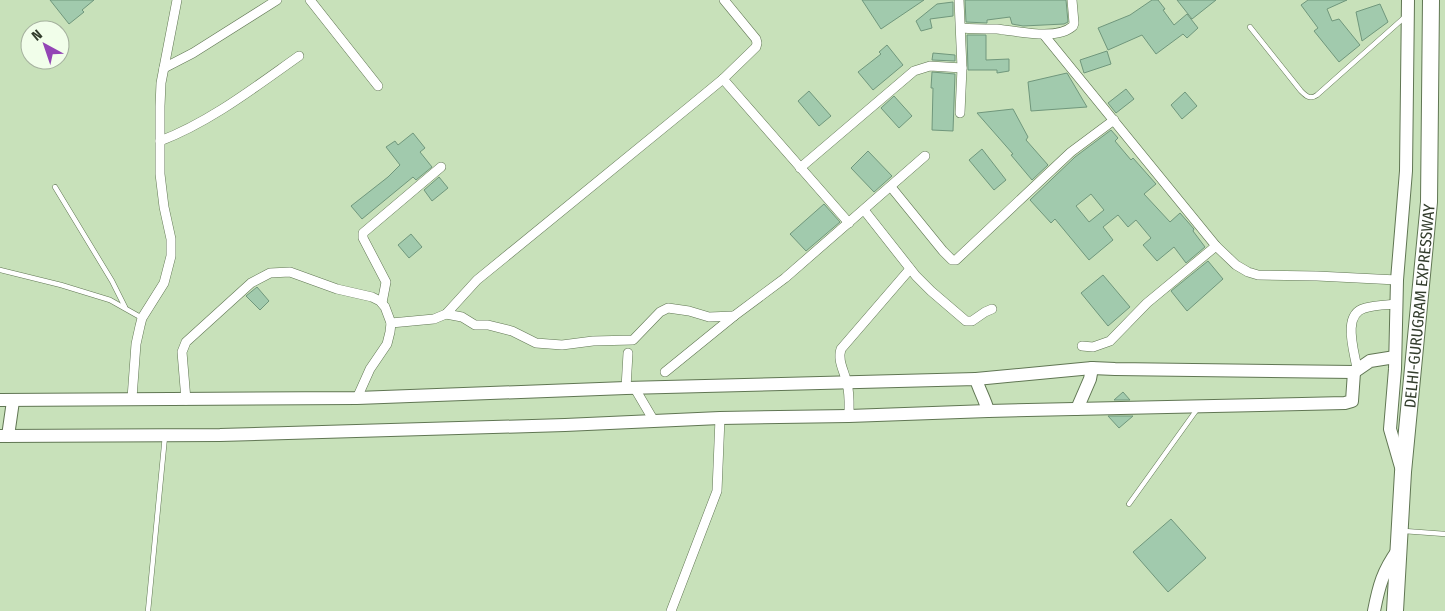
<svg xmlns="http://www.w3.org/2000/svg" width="1445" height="611" font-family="'Fira Sans Condensed',sans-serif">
<rect width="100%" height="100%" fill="#c8e1ba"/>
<g fill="#a1caad" stroke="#70977c" fill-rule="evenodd">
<path d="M 50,0 L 94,0 L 82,10 L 84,12 L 69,24 Z"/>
<path d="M 862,0 L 924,0 L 881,29 Z"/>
<path d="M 965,0 L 1066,0 L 1068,22 L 1064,24 L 1023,26 L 1012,24 L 1010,17 L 987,20 L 987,23 L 966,22 Z"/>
<path d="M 1152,0 L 1158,0 L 1165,9 L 1163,10 L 1174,25 L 1187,14 L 1198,28 L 1187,38 L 1183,34 L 1156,54 L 1142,35 L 1108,50 L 1098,28 L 1130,15 Z"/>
<path d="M 1177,0 L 1216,0 L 1192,19 Z"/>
<path d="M 1308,0 L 1347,0 L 1327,9 L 1332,21 L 1339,19 L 1360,45 L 1339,62 L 1314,31 L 1318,28 L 1301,5 Z"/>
<path d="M 953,2 L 953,16 L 930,19 L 932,28 L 921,31 L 916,21 L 937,4 Z"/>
<path d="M 1380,4 L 1388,22 L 1362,41 L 1356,12 Z"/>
<path d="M 967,35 L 986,35 L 986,60 L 1009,59 L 1009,71 L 997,73 L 997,70 L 968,70 Z"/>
<path d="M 887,45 L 903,65 L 873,90 L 858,72 L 881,54 L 879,52 Z"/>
<path d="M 1107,51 L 1111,64 L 1084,73 L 1080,60 Z"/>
<path d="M 933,53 L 955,55 L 955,61 L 932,60 Z"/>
<path d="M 932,72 L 955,74 L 953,131 L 932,130 L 933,88 L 931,88 Z"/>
<path d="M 1067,73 L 1087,107 L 1031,111 L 1028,82 Z"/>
<path d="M 1126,89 L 1134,99 L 1116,113 L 1108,103 Z"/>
<path d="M 809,91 L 831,116 L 819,126 L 798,101 Z"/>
<path d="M 1185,92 L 1197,106 L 1182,119 L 1171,105 Z"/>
<path d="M 894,96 L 912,116 L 899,128 L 881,108 Z"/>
<path d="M 1013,109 L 1028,137 L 1026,140 L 1048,165 L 1032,180 L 1011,155 L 1013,154 L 977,113 Z"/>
<path d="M 1111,130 L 1118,138 L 1115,141 L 1131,160 L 1133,158 L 1156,184 L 1144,194 L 1170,222 L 1180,213 L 1194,229 L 1193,231 L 1205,247 L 1186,263 L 1174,247 L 1157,261 L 1143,245 L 1151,238 L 1136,220 L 1128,227 L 1118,215 L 1103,227 L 1113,240 L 1089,260 L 1055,219 L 1051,223 L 1030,200 L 1075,157 ZM 1091,194 L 1104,210 L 1089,222 L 1076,206 Z"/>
<path d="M 413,133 L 425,148 L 420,152 L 432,167 L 416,180 L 413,177 L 362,219 L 351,206 L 388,177 L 400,165 L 386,147 L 395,141 L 398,145 Z"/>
<path d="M 982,149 L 1006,180 L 994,190 L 969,160 Z"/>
<path d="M 868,151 L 892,176 L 874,192 L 851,168 Z"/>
<path d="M 439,177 L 448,188 L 432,201 L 424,190 Z"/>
<path d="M 824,204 L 840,222 L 806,251 L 790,234 Z"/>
<path d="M 411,234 L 422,247 L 409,258 L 398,245 Z"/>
<path d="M 1208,261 L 1223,279 L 1187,311 L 1171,291 Z"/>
<path d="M 1103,275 L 1130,307 L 1108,326 L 1081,293 Z"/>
<path d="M 257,287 L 269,301 L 260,310 L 246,296 Z"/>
<path d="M 1123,392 L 1130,400 L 1114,400 Z"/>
<path d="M 1108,416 L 1133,416 L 1119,428 Z"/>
<path d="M 1171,519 L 1206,558 L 1168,592 L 1133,552 Z"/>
</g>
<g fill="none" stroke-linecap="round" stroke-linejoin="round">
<defs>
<g id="lane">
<path d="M 1250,27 L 1301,91 C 1306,96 1310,100 1317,95 L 1406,16"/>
<path d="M 55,187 L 112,281 L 125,307"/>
<path d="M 0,270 L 61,285 L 110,300 L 142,318"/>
<path d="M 1129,504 L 1198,408"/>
<path d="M 1404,531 L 1445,534"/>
<path d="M 148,611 L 165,436"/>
</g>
<g id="street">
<path d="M 310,0 L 378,86"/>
<path d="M 959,0 L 962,68 L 960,113"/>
<path d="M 962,28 C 973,29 985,29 997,29 C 1017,31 1057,41 1073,26 L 1074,23 L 1072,0"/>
<path d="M 1044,35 L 1216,246 L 1236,265 L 1248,272 L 1258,275 L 1317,276 L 1397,280"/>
<path d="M 164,68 L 193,53 L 277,0"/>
<path d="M 723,79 L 849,223"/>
<path d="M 160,141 C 210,122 255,87 299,56"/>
<path d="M 800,168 L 914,71 L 930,66 L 962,68"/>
<path d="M 891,187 L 943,251 L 952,260 L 956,260 L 1071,152 L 1114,120"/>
<path d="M 864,210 L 916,276 L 931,291 L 966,321 L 972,321 L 985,312 L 992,309"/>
<path d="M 382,303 L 386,282 L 363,238 L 363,233 L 441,167"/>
<path d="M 446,314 L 462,317 L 475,325 L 488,325 L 512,331 L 536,343 L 562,345 L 593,341 L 633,340 L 660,312 L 668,308 L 689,311 L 709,317 L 734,316"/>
<path d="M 391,323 L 434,319 L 446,314 L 477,280 L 689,107 L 723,79 L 756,47 L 757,43 L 756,39 L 724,0"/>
<path d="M 1082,346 L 1093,347 L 1110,341 L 1147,303 L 1216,246"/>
<path d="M 1357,369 C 1355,353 1341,314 1365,308 C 1375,305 1386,305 1397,304"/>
<path d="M 665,372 L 734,316 L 785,278 L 925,156"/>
<path d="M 634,387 L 654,421"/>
<path d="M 626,388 L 628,353"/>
<path d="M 132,398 L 136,344 L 140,326 L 142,318 L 164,283 L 171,256 L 171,239 L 164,207 L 160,174 L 160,106 L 161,83 L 177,0"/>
<path d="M 186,400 L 182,352 L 186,342 L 251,283 L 270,273 L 290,272 L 337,289 L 372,297 L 380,301 L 385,307 L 391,323 L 390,332 L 387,344 L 370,369 L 357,398"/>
<path d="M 849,416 C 849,406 850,394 847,384 C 845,372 837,361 841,349 L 910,269"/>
<path d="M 671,611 L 717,491 L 720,418"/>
</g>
<g id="secondary">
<path d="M 976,379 L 1092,368 L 1115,369 L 1354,372 L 1370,361 L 1395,357"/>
<path d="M 0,400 L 357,398 L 626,388 L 976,379 C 979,390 985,399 988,411"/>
<path d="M 1077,409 L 1090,379 L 1092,368"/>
<path d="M 0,436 L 220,435 L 565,425 L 720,418 L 849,416 L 988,411 L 1345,403 L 1352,401 L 1354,372"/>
<path d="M 8,436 L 13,401"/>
<path d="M 1401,467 L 1390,429 L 1395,369 L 1397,280 L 1406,171 L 1408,0"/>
<path d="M 1374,611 C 1379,585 1383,571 1398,550"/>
</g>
<g id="highway">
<path id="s1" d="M 1395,611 L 1403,472 L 1429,202 L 1431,0"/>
</g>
</defs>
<use href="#lane" stroke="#607653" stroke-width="5.5"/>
<use href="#street" stroke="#607653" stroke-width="10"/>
<use href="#secondary" stroke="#607653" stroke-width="14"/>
<use href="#highway" stroke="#607653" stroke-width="18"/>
<use href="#lane" stroke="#fff" stroke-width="4.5"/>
<use href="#street" stroke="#fff" stroke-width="9"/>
<use href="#secondary" stroke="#fff" stroke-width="12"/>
<use href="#highway" stroke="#fff" stroke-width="16"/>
</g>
<g text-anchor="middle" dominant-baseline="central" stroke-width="4" stroke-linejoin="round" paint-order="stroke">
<g font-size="16" fill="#333d2d" stroke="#f1feea">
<text stroke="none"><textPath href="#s1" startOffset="306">DELHI-GURUGRAM EXPRESSWAY</textPath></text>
</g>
</g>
<g transform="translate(45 45) rotate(320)"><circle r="24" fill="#f1feea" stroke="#a5b19e"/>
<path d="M0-4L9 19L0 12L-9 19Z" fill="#9345b5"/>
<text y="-8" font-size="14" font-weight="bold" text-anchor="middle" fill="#333d2d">N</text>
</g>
</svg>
